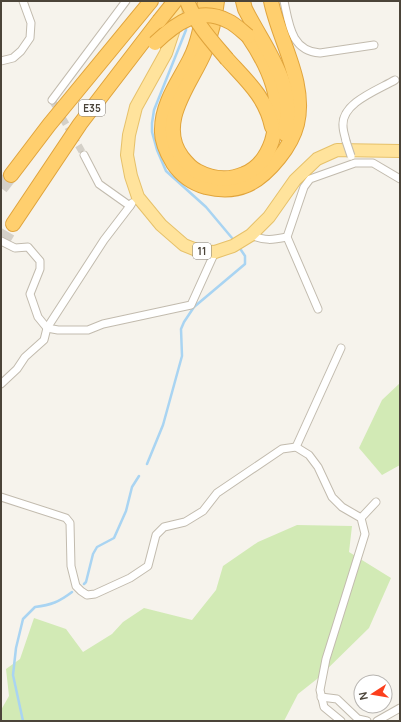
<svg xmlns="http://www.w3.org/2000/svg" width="401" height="722" font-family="Manrope,sans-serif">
<rect width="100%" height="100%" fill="#f6f3ec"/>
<g fill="#d2eab5">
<path d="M 400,383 L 400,465 L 382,475 L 359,448 L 382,400 Z"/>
<path d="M 297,525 L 352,526 L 349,552 L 391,578 L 369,628 L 317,679 L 298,694 L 284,721 L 1,721 L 1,710 L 9,696 L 6,669 L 20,659 L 34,618 L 66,629 L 83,652 L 112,634 L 123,622 L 144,608 L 192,620 L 216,590 L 223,566 L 258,542 Z"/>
</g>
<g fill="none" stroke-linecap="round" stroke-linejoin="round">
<g stroke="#a9d4f2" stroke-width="2.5">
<path d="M 186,25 L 186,30 L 154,110 L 152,123 L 152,132 L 157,150 L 166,171 L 206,207 L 232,238"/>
<path d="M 147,464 L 163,425 L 182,356 L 181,329 L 184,322 L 194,307 L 245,264 L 245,256 L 241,250"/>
<path d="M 84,584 L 86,582 L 93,554 L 97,547 L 114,538 L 126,511 L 132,487 L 139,476"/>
<path d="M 23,721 L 13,675 L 16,648 L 23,619 L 35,607 C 51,605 59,602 72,592"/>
</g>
<path stroke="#d4d0c8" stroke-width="7" stroke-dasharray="7 3.5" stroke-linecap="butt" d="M 52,100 L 84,155"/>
<g stroke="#d4d0c8" stroke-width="14" stroke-dasharray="14 7" stroke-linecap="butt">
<path d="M 1,188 L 11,175"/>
<path d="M 1,244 L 13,224"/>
</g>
<defs>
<g id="street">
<path d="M 284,1 C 289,24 291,51 320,53 L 374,45"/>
<path d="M 1,61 L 13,58 L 21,51 L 30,38 L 31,23 L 23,1"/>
<path d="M 52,100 L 126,1"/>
<path d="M 346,141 C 345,136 343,131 343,126 C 341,103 378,90 395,80"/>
<path d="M 84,155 L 99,184 L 130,206 L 132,203"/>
<path d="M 251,235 C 265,241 272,240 287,237"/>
<path d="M 1,241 L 15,248 L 28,247 L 40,261 L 40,269 L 30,294 L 38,317 L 47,328 L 58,330 L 88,330 L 103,324 L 191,305 L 215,252"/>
<path d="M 318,309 L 287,237 L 304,187 L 310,179 L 355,163 L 373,163 L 400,179"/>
<path d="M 1,384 L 17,369 L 25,357 L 44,340 L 47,328 L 104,240 L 130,206"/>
<path d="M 296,447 L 341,348"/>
<path d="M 1,497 L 66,518 L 70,523 L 71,566 L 76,586 L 81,591 L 87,595 L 95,594 L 130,578 L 148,566 L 156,535 L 164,527 L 185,522 L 203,511 L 217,493 L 282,449 L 296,447 L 309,455 L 318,467 L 332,497 L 342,507 L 361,518 L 365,534 L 326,659 L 320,690 L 324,707 L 341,721"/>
<path d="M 361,518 L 376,502"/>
<path d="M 321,697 L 337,699 L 358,719 L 367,721"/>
<path d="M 377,721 L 400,708"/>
</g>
<path id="primary" d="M 175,1 L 176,15 L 173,32 L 166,53 L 136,107 L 129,135 L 127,155 L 131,176 L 138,197 L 161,225 L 184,245 L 199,251 L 215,252 L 233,246 L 251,235 L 269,217 L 295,180 L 317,159 L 337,150 L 400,151"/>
<g id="highway">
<path d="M 205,1 C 202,20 199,42 190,59 C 179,81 162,103 162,129 C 161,140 167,153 173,163 C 181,175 192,183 206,187 C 239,195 259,183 279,158 C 287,148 294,136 297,124 C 307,82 279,41 271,1"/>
<path d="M 217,1 C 215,18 211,35 205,51 C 192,83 156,122 182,157 C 186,162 191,168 197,171 C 212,179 228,181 244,174 C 259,168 267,156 272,141 C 274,133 277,123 277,114 C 278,87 263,58 248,36"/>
<path d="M 243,1 L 245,9 C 267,52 296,83 285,134"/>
<path d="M 227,59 C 246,80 266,97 272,127"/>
<path d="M 11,175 L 49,125 L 151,1"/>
<path d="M 13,224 L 80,124 L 159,21"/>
</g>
</defs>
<use href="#street" stroke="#c2bbae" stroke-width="9"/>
<use href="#primary" stroke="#e6c16a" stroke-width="14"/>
<use href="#highway" stroke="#e0a43c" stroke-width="16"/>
<use href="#street" stroke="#fff" stroke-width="7"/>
<use href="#primary" stroke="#ffe39c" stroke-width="12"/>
<use href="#highway" stroke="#ffcf6e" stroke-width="14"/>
<defs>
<path id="street-bridge" d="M 346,141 L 351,156"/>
<g id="highway-bridge">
<path d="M 187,1 C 196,24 211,40 227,59"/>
<path d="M 159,21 L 175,1"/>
<path d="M 155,43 C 176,23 199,6 228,21 C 235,24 242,31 248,36"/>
</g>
</defs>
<use href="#street-bridge" stroke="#c2bbae" stroke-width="9" stroke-linecap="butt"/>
<use href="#highway-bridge" stroke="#e0a43c" stroke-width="16" stroke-linecap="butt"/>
<use href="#street-bridge" stroke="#fff" stroke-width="7"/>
<use href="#highway-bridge" stroke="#ffcf6e" stroke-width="14"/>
</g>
<g text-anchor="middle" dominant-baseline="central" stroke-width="4" stroke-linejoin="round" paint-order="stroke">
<g fill="#fff" stroke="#817c74" stroke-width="1">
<rect x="79" y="100" width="26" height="16" rx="3"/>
<rect x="193" y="243" width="18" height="16" rx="3"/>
</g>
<g font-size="10" font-weight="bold" fill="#4b4439">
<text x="92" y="108">E35</text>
<text x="202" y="251">11</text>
</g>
</g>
<rect width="401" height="722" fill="none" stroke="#4b4439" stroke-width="4"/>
<g transform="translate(373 694) rotate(258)"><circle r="19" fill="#ffffff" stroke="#b7b4b0"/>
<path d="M0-3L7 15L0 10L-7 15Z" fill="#fc3f1d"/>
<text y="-6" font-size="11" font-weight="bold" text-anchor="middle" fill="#4b4439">N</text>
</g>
</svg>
